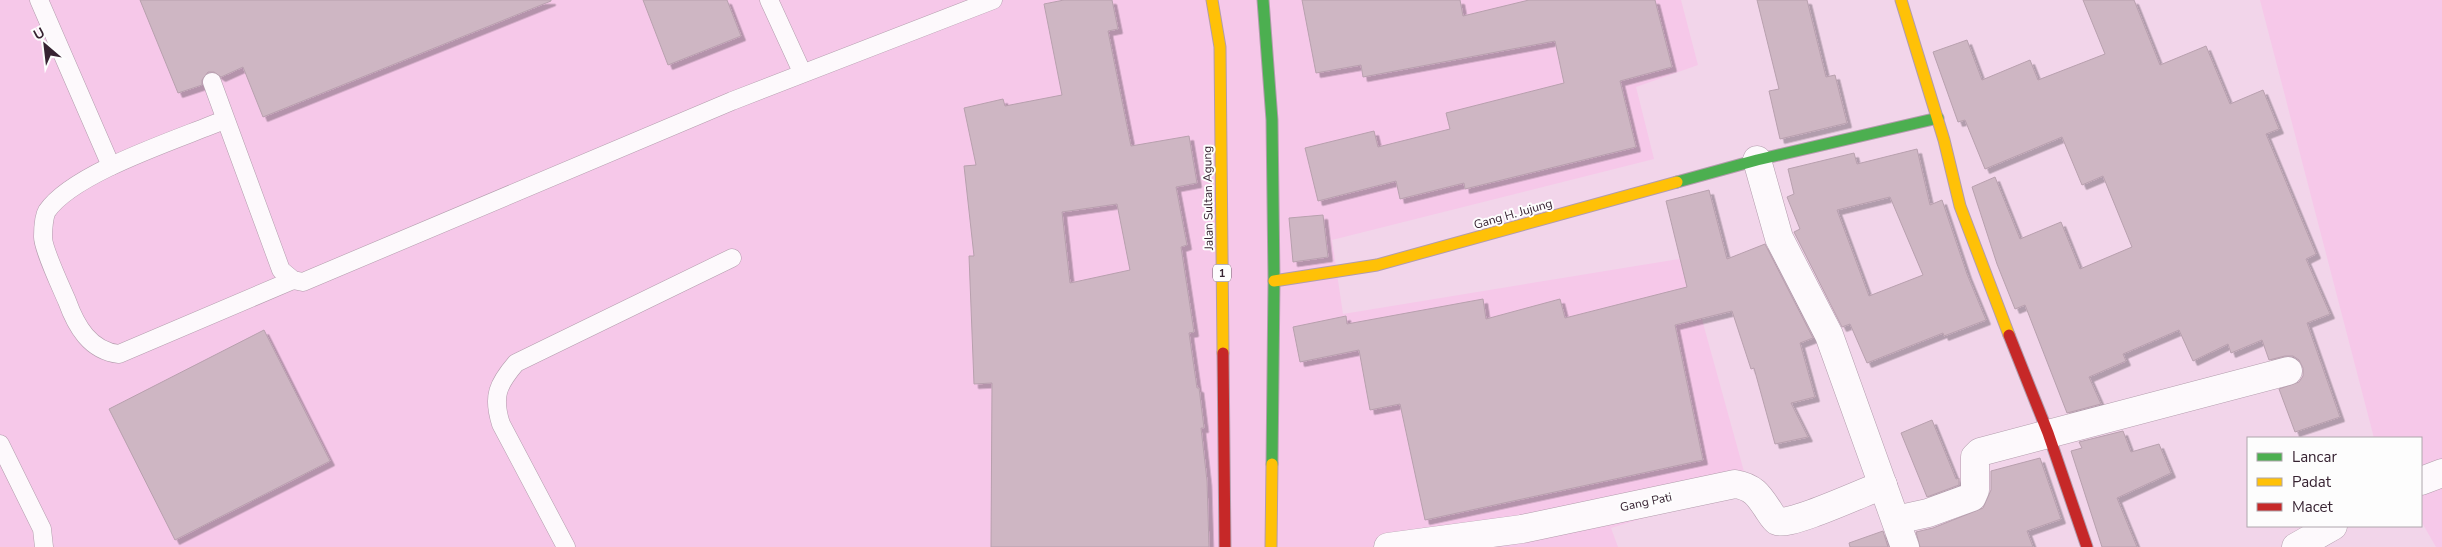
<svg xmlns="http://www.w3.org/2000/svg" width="2442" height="547" font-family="'Nunito Sans',sans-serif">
<defs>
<filter id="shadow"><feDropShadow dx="4.5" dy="4.5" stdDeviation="0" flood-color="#0004"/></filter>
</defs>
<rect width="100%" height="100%" fill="#f2d5ea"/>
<g fill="#f6c8e9">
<path d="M 0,0 L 1681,0 L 1698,65 L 1636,87 L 1654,159 L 1332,240 L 1343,314 L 1685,258 L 1748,486 L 1611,528 L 1618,547 L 0,547 Z"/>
<path d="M 2260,0 L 2442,0 L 2442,547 L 2436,547 L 2421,521 L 2421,438 L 2374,438 Z"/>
</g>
<g fill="#ceb6c3" stroke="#b8a0ae" fill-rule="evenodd" filter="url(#shadow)">
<path d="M 140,0 L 551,0 L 551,1 L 263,117 L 243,67 L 221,77 L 214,72 L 208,72 L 202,80 L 202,85 L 178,93 Z"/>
<path d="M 643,0 L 727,0 L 741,36 L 668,65 Z"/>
<path d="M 1064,0 L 1112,0 L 1118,29 L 1108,31 L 1131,146 L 1189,136 L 1197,183 L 1176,187 L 1187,245 L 1181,247 L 1194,332 L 1189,333 L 1197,388 L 1199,388 L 1204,428 L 1201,428 L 1207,481 L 1209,547 L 991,547 L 992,383 L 974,384 L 969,256 L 974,256 L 964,166 L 976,165 L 964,108 L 1003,99 L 1005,106 L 1062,95 L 1044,4 ZM 1117,204 L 1130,270 L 1070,283 L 1062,212 Z"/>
<path d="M 1302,0 L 1460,0 L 1463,16 L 1529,0 L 1655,0 L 1672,67 L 1620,81 L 1636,147 L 1465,189 L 1464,183 L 1400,199 L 1396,181 L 1318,201 L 1305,148 L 1374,131 L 1378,147 L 1450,129 L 1446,113 L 1564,83 L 1555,41 L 1363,77 L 1361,65 L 1316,73 Z"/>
<path d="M 1757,0 L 1807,0 L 1826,77 L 1835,75 L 1847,123 L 1780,139 L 1769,91 L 1779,89 Z"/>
<path d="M 2083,0 L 2134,0 L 2160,65 L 2206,46 L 2230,104 L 2263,90 L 2279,129 L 2266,134 L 2316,254 L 2306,259 L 2330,314 L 2307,323 L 2340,417 L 2295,432 L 2279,389 L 2299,382 L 2303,376 L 2303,368 L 2299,360 L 2293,356 L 2285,356 L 2269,360 L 2262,340 L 2231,353 L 2228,344 L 2193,361 L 2179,330 L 2123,354 L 2126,361 L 2089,377 L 2101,404 L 2067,413 L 2025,305 L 2015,309 L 1997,264 L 1972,187 L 1995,177 L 2020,239 L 2061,222 L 2080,269 L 2132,247 L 2103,176 L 2082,185 L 2062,137 L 1985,169 L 1965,120 L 1958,122 L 1933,52 L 1967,40 L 1982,80 L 2030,60 L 2038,80 L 2105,54 Z"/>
<path d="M 1917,149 L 1930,205 L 1942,200 L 1967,274 L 1986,320 L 1944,336 L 1943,333 L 1867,363 L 1850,324 L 1842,327 L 1794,232 L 1800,229 L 1787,197 L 1794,194 L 1788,169 L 1854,153 L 1857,164 ZM 1890,197 L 1923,275 L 1869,296 L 1837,210 Z"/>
<path d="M 1709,190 L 1727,259 L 1765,244 L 1813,338 L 1800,343 L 1815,397 L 1791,403 L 1808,437 L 1775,444 L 1754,368 L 1751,369 L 1732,311 L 1675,325 L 1703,460 L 1425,520 L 1400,404 L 1370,410 L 1359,350 L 1300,362 L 1293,327 L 1346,316 L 1347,324 L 1483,299 L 1486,319 L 1560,299 L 1565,318 L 1687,287 L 1666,201 Z"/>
<path d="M 1323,215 L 1328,257 L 1293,262 L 1289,218 Z"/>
<path d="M 264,330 L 330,461 L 175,540 L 109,409 Z"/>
<path d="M 1932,420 L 1956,479 L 1959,478 L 1959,485 L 1927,497 L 1901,433 Z"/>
<path d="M 2123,431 L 2131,452 L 2159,444 L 2171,473 L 2117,498 L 2137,547 L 2102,547 L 2071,451 L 2082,448 L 2079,442 Z"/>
<path d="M 2040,458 L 2061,519 L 2027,531 L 2033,547 L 1920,547 L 1916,532 L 1933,528 L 1983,508 L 1991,490 L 1991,471 Z"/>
<path d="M 1883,531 L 1888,547 L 1850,547 L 1849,543 Z"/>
</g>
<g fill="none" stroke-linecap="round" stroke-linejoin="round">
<defs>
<g id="lane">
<path d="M 39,0 L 111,166"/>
<path d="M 769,0 L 802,72"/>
<path d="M 212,82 L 281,270 L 293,280 L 303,282 L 732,101 L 993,0"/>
<path d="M 224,120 C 179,139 74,172 47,211 C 44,216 43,230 43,237 C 43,249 61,287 67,301 C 76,326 90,351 119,354 L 293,280"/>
<path d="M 0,444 L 42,529 L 44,547"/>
<path d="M 566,547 L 501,424 C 492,396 498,384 516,363 L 732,258"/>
</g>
<g id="street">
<path d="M 1757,160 L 1779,238 L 1829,335 L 1905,547"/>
<path d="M 2421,481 L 2442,473"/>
<path d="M 1896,520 L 1928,513 L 1972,497 L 1975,490 L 1975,457 L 1980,452 L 2288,371"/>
<path d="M 1388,547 L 1522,529 L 1735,484 C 1754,487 1759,496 1769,511 C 1771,514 1774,519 1777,521 C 1789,527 1866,491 1883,485"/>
<path d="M 2296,547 L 2333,526"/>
</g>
<g id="fast">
<path d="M 1263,0 L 1272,120 L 1274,281 L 1272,464"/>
<path d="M 1677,182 L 1757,160 L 1938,118"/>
</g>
<g id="slow">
<path d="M 1212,0 L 1220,47 L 1223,353"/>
<path d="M 1901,0 L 1944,140 L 1960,206 L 2009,335"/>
<path d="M 1274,281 L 1377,265 L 1677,182"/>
<path d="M 1271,547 L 1272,464"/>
</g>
<g id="jam">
<path d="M 2009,335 L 2048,433 L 2087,547"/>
<path d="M 1223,353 L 1225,547"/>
</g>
</defs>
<use href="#lane" stroke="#b29cac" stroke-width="19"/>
<use href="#street" stroke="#b29cac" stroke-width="29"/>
<use href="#fast" stroke="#b29cac" stroke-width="13"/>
<use href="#slow" stroke="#b29cac" stroke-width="13"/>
<use href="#jam" stroke="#b29cac" stroke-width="13"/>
<use href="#lane" stroke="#fdf9fc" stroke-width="18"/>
<use href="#street" stroke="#fdf9fc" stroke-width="28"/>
<use href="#fast" stroke="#4caf50" stroke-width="11"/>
<use href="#slow" stroke="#ffc107" stroke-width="11"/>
<use href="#jam" stroke="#c62828" stroke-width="11"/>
</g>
<g text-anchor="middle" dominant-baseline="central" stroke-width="4" stroke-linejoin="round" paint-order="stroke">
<rect fill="#fdfdfd" stroke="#72646f" stroke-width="1" x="1213" y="264.5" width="18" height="17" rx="4"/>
<g font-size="11" font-weight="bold" fill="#372332">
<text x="1222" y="273">1</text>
</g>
<g font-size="12" fill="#372332" stroke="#fdfdfd">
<text transform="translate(1208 198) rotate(-91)">Jalan Sultan Agung</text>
<text transform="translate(1513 214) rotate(-16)">Gang H. Jujung</text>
<text transform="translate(1646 502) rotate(-12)">Gang Pati</text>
</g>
</g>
<rect x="2247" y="437" width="175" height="90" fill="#fdfdfd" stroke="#aea6ac"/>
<rect x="2257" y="453" width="25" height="8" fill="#4caf50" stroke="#aea6ac"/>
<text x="2292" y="462" font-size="15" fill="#372332">Lancar</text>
<rect x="2257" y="478" width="25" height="8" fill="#ffc107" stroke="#aea6ac"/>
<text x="2292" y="487" font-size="15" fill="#372332">Padat</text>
<rect x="2257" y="503" width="25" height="8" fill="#c62828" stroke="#aea6ac"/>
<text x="2292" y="512" font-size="15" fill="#372332">Macet</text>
<g transform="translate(45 45) rotate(332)" stroke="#fdfdfd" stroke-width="4" paint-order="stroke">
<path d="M0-4L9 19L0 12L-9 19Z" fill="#372332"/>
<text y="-8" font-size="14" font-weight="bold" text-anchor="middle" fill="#372332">U</text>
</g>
</svg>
